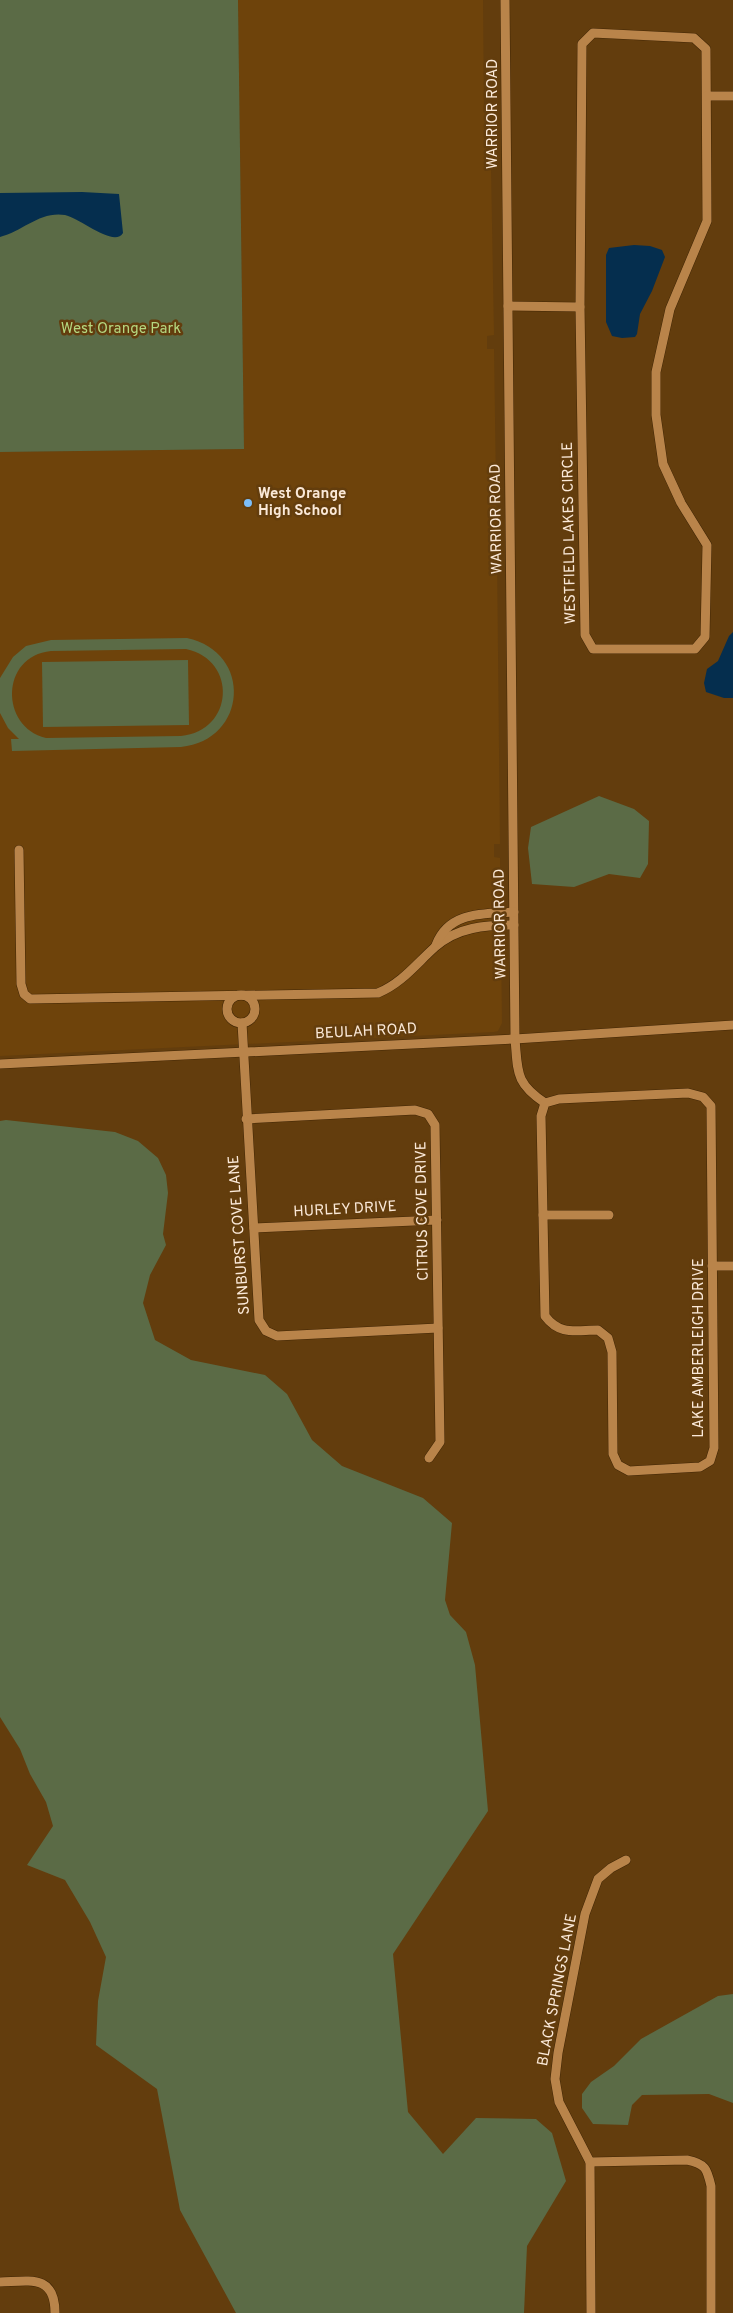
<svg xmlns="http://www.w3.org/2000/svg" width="733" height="2313" font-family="Overpass,sans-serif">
<rect width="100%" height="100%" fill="#633d0d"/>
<path fill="#6e430b" d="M 238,0 L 483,0 L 484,112 L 490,112 L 494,335 L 487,336 L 487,349 L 494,349 L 497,555 L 500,844 L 494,844 L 494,857 L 500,858 L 502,1023 L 498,1031 L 494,1032 L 0,1056 L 0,452 L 244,449 Z"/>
<g fill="#5b6b46" fill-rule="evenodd">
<path d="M 0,0 L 238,0 L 244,449 L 0,452 Z"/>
<path d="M 187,638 C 253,652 248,740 181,747 L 12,751 L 11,739 L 19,739 L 8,728 L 0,713 L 0,678 L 13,657 L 26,646 L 51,640 ZM 186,649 C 238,660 234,731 181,736 L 46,738 C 0,727 0,656 51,651 Z"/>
<path d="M 188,660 L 189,725 L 43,727 L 42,662 Z"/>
<path d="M 599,796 L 634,809 L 649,821 L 648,864 L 640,878 L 609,874 L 574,887 L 532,884 L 528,848 L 531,827 Z"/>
<path d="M 6,1120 L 115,1132 L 138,1141 L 158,1158 L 166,1175 L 168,1193 L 163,1234 L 166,1245 L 150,1275 L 143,1303 L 155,1340 L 191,1360 L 265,1375 L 287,1394 L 312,1440 L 342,1466 L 423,1498 L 452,1523 L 445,1600 L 450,1615 L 466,1632 L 475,1665 L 488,1811 L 393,1954 L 408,2112 L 443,2154 L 476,2118 L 536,2119 L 552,2133 L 566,2181 L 527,2246 L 524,2313 L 236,2313 L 180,2210 L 157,2089 L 96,2045 L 98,2001 L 106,1957 L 90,1922 L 65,1880 L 27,1865 L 53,1826 L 46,1802 L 30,1774 L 20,1749 L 0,1717 L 0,1121 Z"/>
<path d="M 733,1994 L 733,2103 L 709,2094 L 642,2095 L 632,2105 L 628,2125 L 593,2124 L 582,2108 L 582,2094 L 591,2082 L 614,2066 L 641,2039 L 718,1996 Z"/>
</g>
<g fill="#052e4e">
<path d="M 82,192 L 119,194 L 123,233 C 114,248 80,218 65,215 C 40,211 23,231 0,237 L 0,193 Z"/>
<path d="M 634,245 L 650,246 L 662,250 L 665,257 L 652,291 L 640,314 L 637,334 L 635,337 L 622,338 L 612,336 L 606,322 L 606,255 L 609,248 Z"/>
<path d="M 733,632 L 733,698 L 724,698 L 706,692 L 704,683 L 707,669 L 718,661 L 729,636 Z"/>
</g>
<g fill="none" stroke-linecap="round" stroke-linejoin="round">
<defs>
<g id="minor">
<path d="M 505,0 L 515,1039 C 518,1072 515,1083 545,1103"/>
<path d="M 593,33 L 694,38 L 706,49 L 707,221 L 670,309 L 656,372 L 656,415 L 663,464 L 681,503 L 707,545 L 705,637 L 695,649 L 593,649 L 585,635 L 580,307 L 582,44 Z"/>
<path d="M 707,96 L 733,96"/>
<path d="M 508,306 L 580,307"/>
<path d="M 19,850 L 21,984 L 24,994 L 30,999 L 378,993 C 402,983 416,964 435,947 C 457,927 486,925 514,925"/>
<path d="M 436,945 C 449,911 484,914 514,912"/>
<circle cx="241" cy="1009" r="14"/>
<path d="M 242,1023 L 259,1320 L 266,1331 L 277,1336 L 438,1328"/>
<path d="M 0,1064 L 515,1039 L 733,1025"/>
<path d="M 688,1093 L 703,1097 L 711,1106 L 714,1448 L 710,1461 L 700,1467 L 629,1471 L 618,1465 L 613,1454 L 612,1352 L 608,1338 L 598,1330 C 576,1330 560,1336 545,1316 L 541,1116 L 545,1103 L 559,1099 Z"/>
<path d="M 246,1119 L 415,1110 L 428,1114 L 435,1125 L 440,1442 L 429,1458"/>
<path d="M 543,1215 L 609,1215"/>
<path d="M 254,1228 L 437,1220"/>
<path d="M 712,1266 L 733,1266"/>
<path d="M 590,2162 L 687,2160 C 706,2164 707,2169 711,2186 L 711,2313"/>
<path d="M 0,2282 C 30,2281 55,2274 55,2313"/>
<path d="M 591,2313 L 590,2162 L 559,2102 L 555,2079 L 558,2053 L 585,1914 L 598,1879 L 611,1868 L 626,1860"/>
</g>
</defs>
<use href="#minor" stroke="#412605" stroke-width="10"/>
<use href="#minor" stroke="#b9844a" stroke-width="9"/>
</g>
<circle fill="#7cbef9" stroke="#633d0d" stroke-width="2" cx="248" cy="503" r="5"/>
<g text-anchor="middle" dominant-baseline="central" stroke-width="5" stroke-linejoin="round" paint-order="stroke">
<g font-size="15" fill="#fbe9d8" stroke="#633d0d">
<text transform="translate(493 114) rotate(-90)">WARRIOR ROAD</text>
<text transform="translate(497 519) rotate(-91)">WARRIOR ROAD</text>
<text transform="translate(570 533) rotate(-91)">WESTFIELD LAKES CIRCLE</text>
<text transform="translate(501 924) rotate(-91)">WARRIOR ROAD</text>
<text transform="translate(366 1032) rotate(-3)">BEULAH ROAD</text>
<text transform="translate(345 1210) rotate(-3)">HURLEY DRIVE</text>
<text transform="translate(423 1211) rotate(-91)">CITRUS COVE DRIVE</text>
<text transform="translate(240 1235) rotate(-94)">SUNBURST COVE LANE</text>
<text transform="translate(699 1348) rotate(-90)">LAKE AMBERLEIGH DRIVE</text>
<text transform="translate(558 1990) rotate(-79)">BLACK SPRINGS LANE</text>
</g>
<g font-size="15" fill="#b4d780" stroke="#633d0d">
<text x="121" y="329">West Orange Park</text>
</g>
<g font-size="15" font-weight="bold" fill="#fbe9d8" stroke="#633d0d" text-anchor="start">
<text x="258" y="494">West Orange<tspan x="258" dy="17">High School</tspan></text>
</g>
</g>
</svg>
